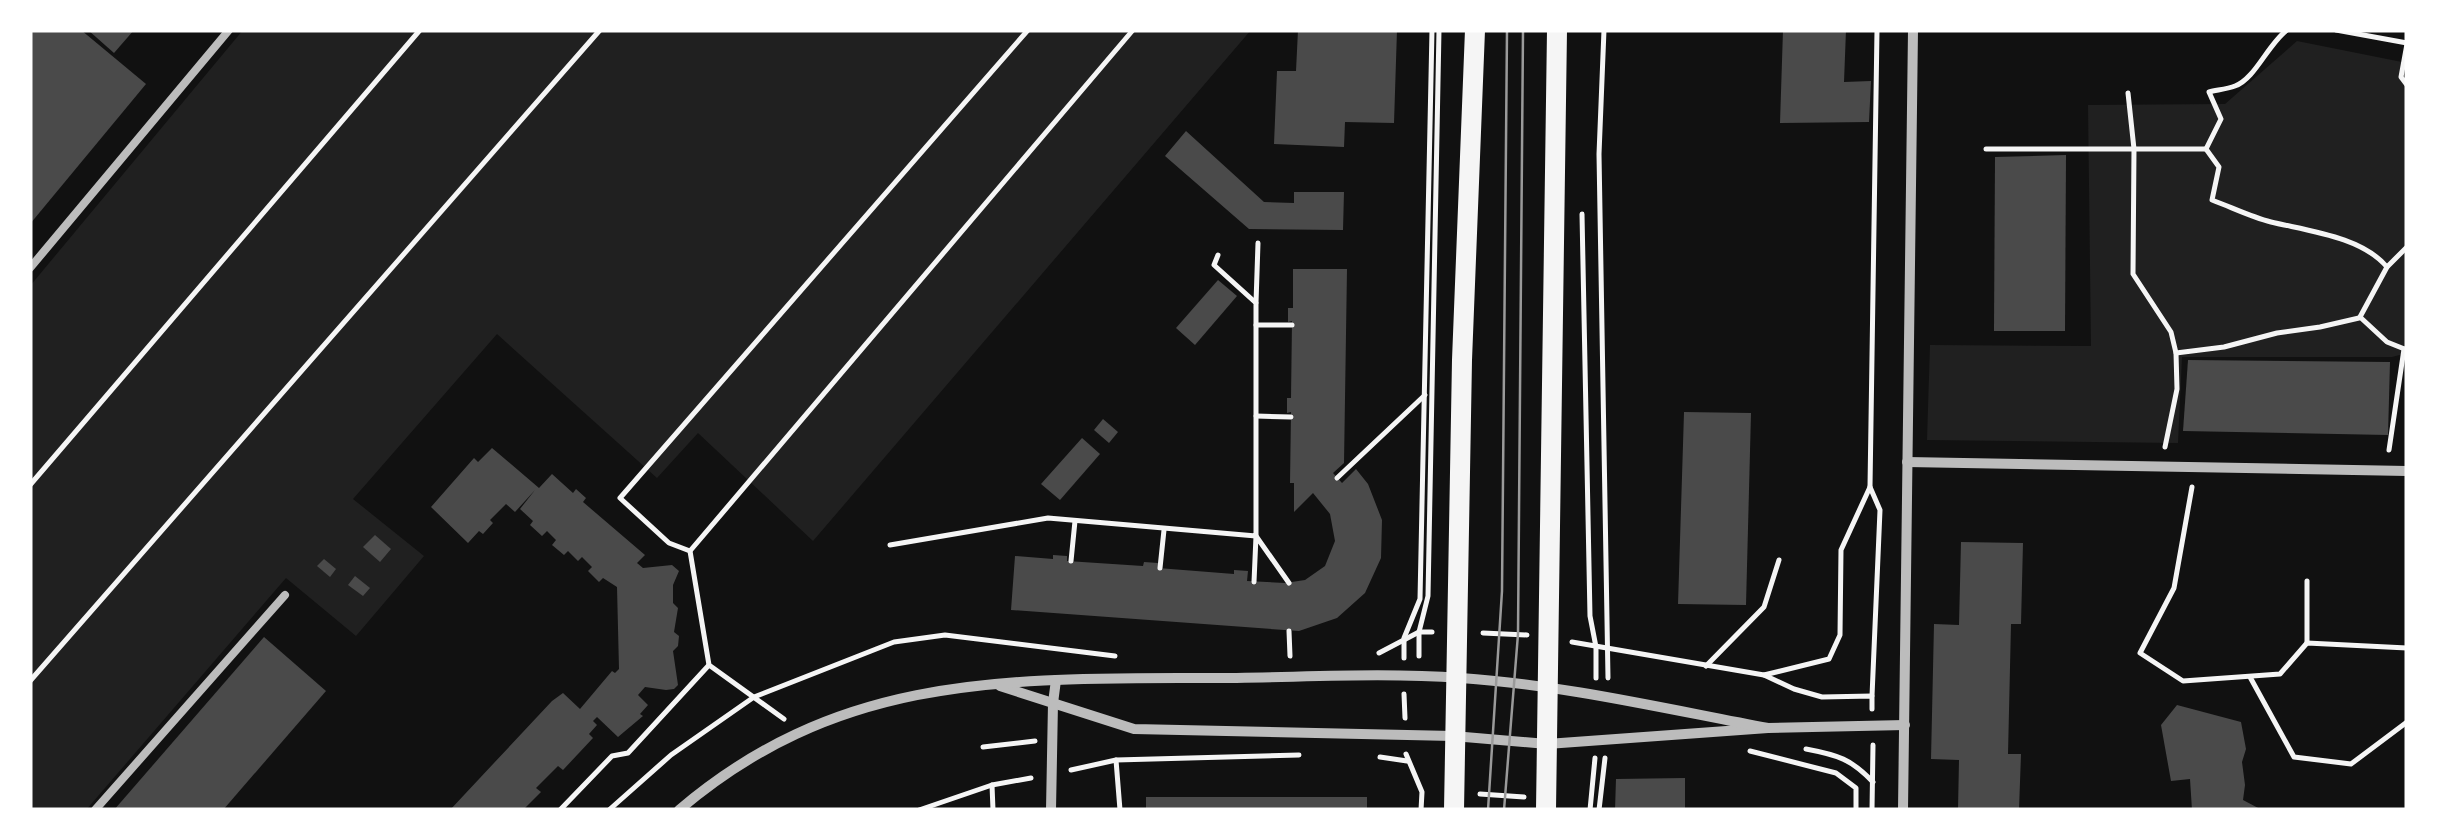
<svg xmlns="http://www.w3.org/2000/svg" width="2437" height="840" font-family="Rubik,sans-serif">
<rect width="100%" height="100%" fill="#111"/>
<g fill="#202020">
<path d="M 243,30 L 1251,30 L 813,541 L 698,433 L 657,478 L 497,334 L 353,499 L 424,556 L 356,636 L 286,578 L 86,810 L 30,810 L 30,286 Z"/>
<path d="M 2297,41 L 2407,63 L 2407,353 L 2392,357 L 2182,357 L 2178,443 L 1927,440 L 1930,345 L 2091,346 L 2088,105 L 2225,104 Z"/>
</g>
<g fill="#4a4a4a">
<path d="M 30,30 L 81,30 L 146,84 L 30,224 Z"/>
<path d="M 88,30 L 134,30 L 114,53 Z"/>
<path d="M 1298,30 L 1397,30 L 1394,123 L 1345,122 L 1344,147 L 1274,144 L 1277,71 L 1296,71 Z"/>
<path d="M 1783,30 L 1846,30 L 1844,82 L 1871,81 L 1869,122 L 1780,123 Z"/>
<path d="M 1186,131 L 1264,202 L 1294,203 L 1294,192 L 1344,192 L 1343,230 L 1249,229 L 1165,156 Z"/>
<path d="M 2066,155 L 2065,331 L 1994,331 L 1995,157 Z"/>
<path d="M 1293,269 L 1347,269 L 1344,463 L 1333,473 L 1342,483 L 1356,469 L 1368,484 L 1382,520 L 1381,558 L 1365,593 L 1337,618 L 1299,631 L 1011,610 L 1015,556 L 1053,559 L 1053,555 L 1067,556 L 1067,561 L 1143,566 L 1144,562 L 1158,563 L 1158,568 L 1234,574 L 1234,570 L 1248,571 L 1247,581 L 1285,583 L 1305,580 L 1325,566 L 1335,541 L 1330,514 L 1313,493 L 1294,512 L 1294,483 L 1290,483 L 1291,412 L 1287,413 L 1287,398 L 1291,398 L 1292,321 L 1288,322 L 1288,308 L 1293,308 Z"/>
<path d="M 1218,280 L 1237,296 L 1195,345 L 1176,328 Z"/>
<path d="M 2188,360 L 2390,362 L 2388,435 L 2183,431 Z"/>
<path d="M 1684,412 L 1751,413 L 1746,605 L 1678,604 Z"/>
<path d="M 1103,419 L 1118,432 L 1109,443 L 1094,430 Z"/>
<path d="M 1082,438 L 1100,454 L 1060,500 L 1041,484 Z"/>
<path d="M 492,448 L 539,488 L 552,474 L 573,493 L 576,489 L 586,498 L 583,502 L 645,555 L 637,563 L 643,568 L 672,565 L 679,571 L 673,585 L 673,603 L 678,608 L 674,632 L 679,636 L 678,646 L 673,651 L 678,685 L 674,689 L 666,690 L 645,687 L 638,695 L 648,705 L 640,714 L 643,716 L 618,737 L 597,717 L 593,721 L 597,725 L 589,734 L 593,738 L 563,770 L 558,766 L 536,788 L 541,792 L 523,810 L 450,810 L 552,701 L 563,693 L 580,709 L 612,671 L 615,673 L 619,669 L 617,587 L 603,578 L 599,582 L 588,571 L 592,567 L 582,557 L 578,561 L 568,551 L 564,555 L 552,545 L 556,540 L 547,531 L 542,536 L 530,525 L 533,521 L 520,509 L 535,490 L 515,512 L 506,504 L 490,520 L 493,523 L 483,534 L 479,531 L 468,543 L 431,507 L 474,458 L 478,462 Z"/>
<path d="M 375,535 L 391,549 L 380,562 L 363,547 Z"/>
<path d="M 1961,542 L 2023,543 L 2021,624 L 2011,624 L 2008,754 L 2021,754 L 2019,810 L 1958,810 L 1959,760 L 1931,759 L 1934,624 L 1959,625 Z"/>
<path d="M 324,559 L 336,569 L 330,577 L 317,566 Z"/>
<path d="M 355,576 L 370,588 L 363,596 L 348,585 Z"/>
<path d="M 264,637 L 326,691 L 223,810 L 114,810 Z"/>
<path d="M 2177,705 L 2241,722 L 2246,749 L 2242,762 L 2245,785 L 2243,800 L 2262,810 L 2192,810 L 2190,779 L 2171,781 L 2161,725 Z"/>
<path d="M 1685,778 L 1685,810 L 1615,810 L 1616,779 Z"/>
<rect x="1146" y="797" width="221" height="13"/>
</g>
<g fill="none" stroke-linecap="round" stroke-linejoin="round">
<g stroke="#f5f5f5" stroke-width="5">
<path d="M 1604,30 L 1599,154 L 1608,678"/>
<path d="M 2287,30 C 2268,44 2255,79 2235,86 C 2227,89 2217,90 2209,92 L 2221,119 L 2206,149 L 2219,167 L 2212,200 C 2231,207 2251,217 2271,222 C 2309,231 2362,237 2387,267 L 2360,317 L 2387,342 L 2407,350"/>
<path d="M 2336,30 L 2407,43"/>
<path d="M 2407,44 L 2401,77 L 2407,85"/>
<path d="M 2128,93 L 2134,149 L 2133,274 L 2171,332 L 2176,353 L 2177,389 L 2165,447"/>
<path d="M 1986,149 L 2206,149"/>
<path d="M 1582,214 L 1590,616 L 1596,647 L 1596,678"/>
<path d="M 2388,266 L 2407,247"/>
<path d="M 1256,303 L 1258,243"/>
<path d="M 1256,325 L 1292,325"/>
<path d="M 2176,353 L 2224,347 L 2277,333 L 2320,327 L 2359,318"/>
<path d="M 1256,416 L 1291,417"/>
<path d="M 2389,450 L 2404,349"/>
<path d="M 1337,478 L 1425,395"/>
<path d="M 30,485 L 420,30"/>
<path d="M 1870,487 L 1880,510 L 1872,696"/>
<path d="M 2192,487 L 2174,588 L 2140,653 L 2183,681 L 2280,674 L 2307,643 L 2407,648"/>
<path d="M 890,545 L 1048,518 L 1256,536 L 1256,303 L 1214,265 L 1218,255"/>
<path d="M 690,551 L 669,543 L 620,498 L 1028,30"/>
<path d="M 1071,561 L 1075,521"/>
<path d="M 1160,568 L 1164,530"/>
<path d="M 1254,582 L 1256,536 L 1289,583"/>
<path d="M 1289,631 L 1290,656"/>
<path d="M 1483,633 L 1527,635"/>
<path d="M 1572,642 L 1764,675 L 1794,689 L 1822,697 L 1872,696 L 1872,709"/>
<path d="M 2307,643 L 2307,581"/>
<path d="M 1379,653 L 1419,632 L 1432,632"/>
<path d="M 1419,656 L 1419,632 L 1428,596 L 1439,30"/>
<path d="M 1404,658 L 1404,638 L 1420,599 L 1432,30"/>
<path d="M 1706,666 L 1764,607 L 1779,560"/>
<path d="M 1764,675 L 1829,659 L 1840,635 L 1841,550 L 1870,487 L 1877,30"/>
<path d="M 2250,677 L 2294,757 L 2351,764 L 2407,722"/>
<path d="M 30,681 L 600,30"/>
<path d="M 1404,694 L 1405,718"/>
<path d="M 784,719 L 709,665 L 690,551 L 1133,30"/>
<path d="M 983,747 L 1035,741"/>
<path d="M 1806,749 C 1838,755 1851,759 1873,782"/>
<path d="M 1750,751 L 1836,773 L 1856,788 L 1856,810"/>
<path d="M 1406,754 L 1422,792 L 1421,810"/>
<path d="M 1380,757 L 1407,761"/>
<path d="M 1116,760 L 1120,810"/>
<path d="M 1071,770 L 1116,760 L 1299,755"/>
<path d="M 992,785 L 993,810"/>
<path d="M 1480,794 L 1524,797"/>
<path d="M 560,810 L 612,756 L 628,753 L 709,665"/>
<path d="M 609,810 L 671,755 L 754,697 L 894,642 L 945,635 L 1115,656"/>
<path d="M 919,810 L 992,785 L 1031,778"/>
<path d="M 1590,810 L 1595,758"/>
<path d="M 1599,810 L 1605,758"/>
<path d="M 1872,810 L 1873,745"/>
</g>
<g stroke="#bcbcbc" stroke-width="8">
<path d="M 30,268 L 229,30"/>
<path d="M 95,810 L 285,595"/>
</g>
<g stroke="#bcbcbc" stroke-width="10">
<path d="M 1907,462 L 2407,471"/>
<path d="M 1000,686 L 1134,729 L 1453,736 L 1547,744 L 1768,728 L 1905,725"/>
<path d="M 679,810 C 841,672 1010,679 1210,678 C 1293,678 1378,672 1461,678 C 1564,685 1666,709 1768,728"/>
<path d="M 1051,810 L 1053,703 L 1056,680"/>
<path d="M 1903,810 L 1913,30"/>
</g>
<g stroke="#f5f5f5" stroke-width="20">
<path d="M 1454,810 L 1462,360 L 1475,30"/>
<path d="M 1546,810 L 1557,30"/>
</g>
<g stroke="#9a9a9a" stroke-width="2.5">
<path d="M 1488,810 L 1502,591 L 1507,30"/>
<path d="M 1504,810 L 1518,634 L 1523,30"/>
</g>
</g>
<rect width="2437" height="840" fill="none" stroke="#ffffff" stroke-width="65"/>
</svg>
